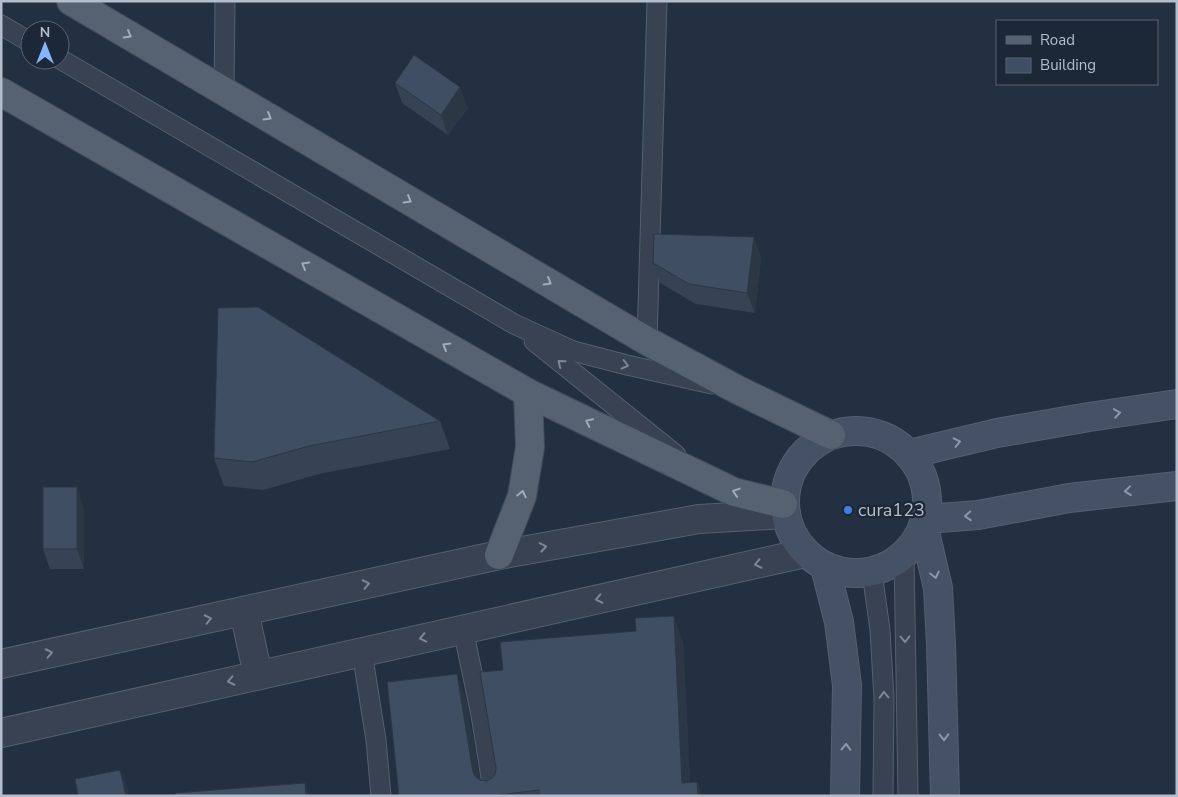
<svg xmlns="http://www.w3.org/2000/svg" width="1178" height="797" font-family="'Nunito Sans',sans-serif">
<rect width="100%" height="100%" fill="#233042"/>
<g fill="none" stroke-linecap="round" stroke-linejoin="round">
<defs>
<g id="service">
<path d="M 1,25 L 30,42"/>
<path d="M 60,59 L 514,324 L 573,351 L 627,365 L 712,384"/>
<path d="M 224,90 L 225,1"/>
<path d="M 534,341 L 676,455"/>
<path d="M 647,341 L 657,1"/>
<path d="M 904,555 L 908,796"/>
<path d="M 872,572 L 880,630 L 884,698 L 883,796"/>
<path d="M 463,629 L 481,715 L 494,796"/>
<path d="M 362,652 L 376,740 L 381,796"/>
</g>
<g id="tertiary">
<path d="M 244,611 L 258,675"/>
<path d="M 1,664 L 499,555 L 699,519 L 786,514"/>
<path d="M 1,733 L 805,553"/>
</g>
<g id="secondary">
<circle cx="856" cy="502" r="71"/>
<path d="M 909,454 L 997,433 L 1089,417 L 1177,404"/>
<path d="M 926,519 L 978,515 L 1069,498 L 1177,486"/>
<path d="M 924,528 L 938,588 L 941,644 L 945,796"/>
<path d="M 825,567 L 839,622 L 847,685 L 845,796"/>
</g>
<g id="primary">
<path d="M 71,1 L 647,341 L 738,390 L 831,435"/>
<path d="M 1,92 L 528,393 L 734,492 L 783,504"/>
<path d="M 499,555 L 522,496 L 530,447 L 528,393"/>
</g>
</defs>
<use href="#service" stroke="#55606f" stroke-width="21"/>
<use href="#tertiary" stroke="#55606f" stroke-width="30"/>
<use href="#secondary" stroke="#55606f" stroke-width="30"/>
<use href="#primary" stroke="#414b5b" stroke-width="30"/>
<use href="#service" stroke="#384252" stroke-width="19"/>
<use href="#tertiary" stroke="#384252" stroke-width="28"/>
<use href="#secondary" stroke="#455165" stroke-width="28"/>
<use href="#primary" stroke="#566172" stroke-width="28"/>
</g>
<g fill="#364354">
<path d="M 395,83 L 468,108 L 448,135 L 402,103 Z"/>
<path d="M 754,237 L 761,258 L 755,313 L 696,304 L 660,283 L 653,263 Z"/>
<path d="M 440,421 L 450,449 L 319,474 L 263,490 L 224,486 L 214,458 Z"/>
<path d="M 84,507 L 84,569 L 50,569 L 43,549 Z"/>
<path d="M 683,642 L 690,782 L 697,782 L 702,796 L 399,796 L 457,674 L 466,700 L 480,780 L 487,781 L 492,778 L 495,775 L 496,768 Z"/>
</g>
<g fill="#2c3745">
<path d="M 460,87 L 468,108 L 448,135 L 441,115 Z"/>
<path d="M 754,237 L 761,258 L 755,313 L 747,293 Z"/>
<path d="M 77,487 L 84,507 L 84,569 L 77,549 Z"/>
<path d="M 674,616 L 683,642 L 691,796 L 682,783 Z"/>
<path d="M 457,674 L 466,700 L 483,796 L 473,772 Z"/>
<path d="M 120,770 L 128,790 L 129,796 L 126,796 Z"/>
<path d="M 697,782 L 702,796 L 698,796 Z"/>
<path d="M 305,783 L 310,796 L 306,796 Z"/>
</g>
<g fill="#3f4e62" stroke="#2c3745">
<path d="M 414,55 L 460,87 L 441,115 L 395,83 Z"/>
<path d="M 654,234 L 754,237 L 747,293 L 689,284 L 653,263 Z"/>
<path d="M 258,307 L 440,421 L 309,446 L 252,462 L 214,458 L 218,308 Z"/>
<rect x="43" y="487" width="34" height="62"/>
<path d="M 674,616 L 682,783 L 697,782 L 698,796 L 539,796 L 539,790 L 491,796 L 399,796 L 387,682 L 457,674 L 473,772 L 476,777 L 480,780 L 487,781 L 492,778 L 495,775 L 496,768 L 480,672 L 503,670 L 500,642 L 636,631 L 635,618 Z"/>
<path d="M 120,770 L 126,796 L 78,796 L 75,779 Z"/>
<path d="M 305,783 L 306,796 L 175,796 L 175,793 Z"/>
</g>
<defs><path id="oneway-chevron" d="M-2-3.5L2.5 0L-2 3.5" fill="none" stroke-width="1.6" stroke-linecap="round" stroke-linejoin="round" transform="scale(1.25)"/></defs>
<g stroke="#a1abba">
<use href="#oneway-chevron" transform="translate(128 35) rotate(30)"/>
<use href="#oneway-chevron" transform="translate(268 117) rotate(31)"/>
<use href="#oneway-chevron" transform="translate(408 200) rotate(31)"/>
<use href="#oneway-chevron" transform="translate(305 265) rotate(-150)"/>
<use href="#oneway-chevron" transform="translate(548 282) rotate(31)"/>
<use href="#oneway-chevron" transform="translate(446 346) rotate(-150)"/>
<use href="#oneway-chevron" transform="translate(589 422) rotate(-154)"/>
<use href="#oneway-chevron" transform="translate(736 492) rotate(-162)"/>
<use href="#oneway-chevron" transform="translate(522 494) rotate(-77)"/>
</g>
<g stroke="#7c8695">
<use href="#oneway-chevron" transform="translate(561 363) rotate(-141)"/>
<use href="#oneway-chevron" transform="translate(625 365) rotate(14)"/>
<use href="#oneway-chevron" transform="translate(543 547) rotate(-10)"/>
<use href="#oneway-chevron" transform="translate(758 564) rotate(168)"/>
<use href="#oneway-chevron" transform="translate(366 584) rotate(-12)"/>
<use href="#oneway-chevron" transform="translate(599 599) rotate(168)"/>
<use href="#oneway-chevron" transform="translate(208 619) rotate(-12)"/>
<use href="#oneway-chevron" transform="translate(423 638) rotate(167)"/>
<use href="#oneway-chevron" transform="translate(905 639) rotate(89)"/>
<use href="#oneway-chevron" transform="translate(49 653) rotate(-12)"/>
<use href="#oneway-chevron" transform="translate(231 681) rotate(168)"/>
<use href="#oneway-chevron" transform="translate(884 695) rotate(-92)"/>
</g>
<g stroke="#8d97a8">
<use href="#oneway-chevron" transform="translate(1117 413) rotate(-8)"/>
<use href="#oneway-chevron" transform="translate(957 442) rotate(-13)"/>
<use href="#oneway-chevron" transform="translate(1128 491) rotate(174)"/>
<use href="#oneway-chevron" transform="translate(968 516) rotate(176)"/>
<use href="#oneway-chevron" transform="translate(935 575) rotate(77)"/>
<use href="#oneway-chevron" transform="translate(944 737) rotate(89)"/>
<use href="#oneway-chevron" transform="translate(846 747) rotate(-89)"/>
</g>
<circle fill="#3f7fe0" stroke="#1c2737" stroke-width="2" cx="848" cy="510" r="5"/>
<g text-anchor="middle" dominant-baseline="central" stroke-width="4.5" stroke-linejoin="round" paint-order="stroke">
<g font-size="18" fill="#b4bdcc" stroke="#1c2737" text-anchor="start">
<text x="858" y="510">cura123</text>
</g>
</g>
<rect width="1178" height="797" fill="none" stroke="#b4bdcc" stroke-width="5"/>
<rect x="996" y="20" width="162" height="65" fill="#1c2737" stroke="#596373"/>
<rect x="1006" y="36" width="25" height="8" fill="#566172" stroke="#596373"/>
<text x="1040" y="45" font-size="15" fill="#b4bdcc">Road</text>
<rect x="1006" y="58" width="25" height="15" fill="#3f4e62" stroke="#596373"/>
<text x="1040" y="70" font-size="15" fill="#b4bdcc">Building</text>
<g transform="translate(45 45)"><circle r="24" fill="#1c2737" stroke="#596373"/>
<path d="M0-4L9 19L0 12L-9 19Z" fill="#86b5ff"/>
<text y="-8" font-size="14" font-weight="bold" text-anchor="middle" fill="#b4bdcc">N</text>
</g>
</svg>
